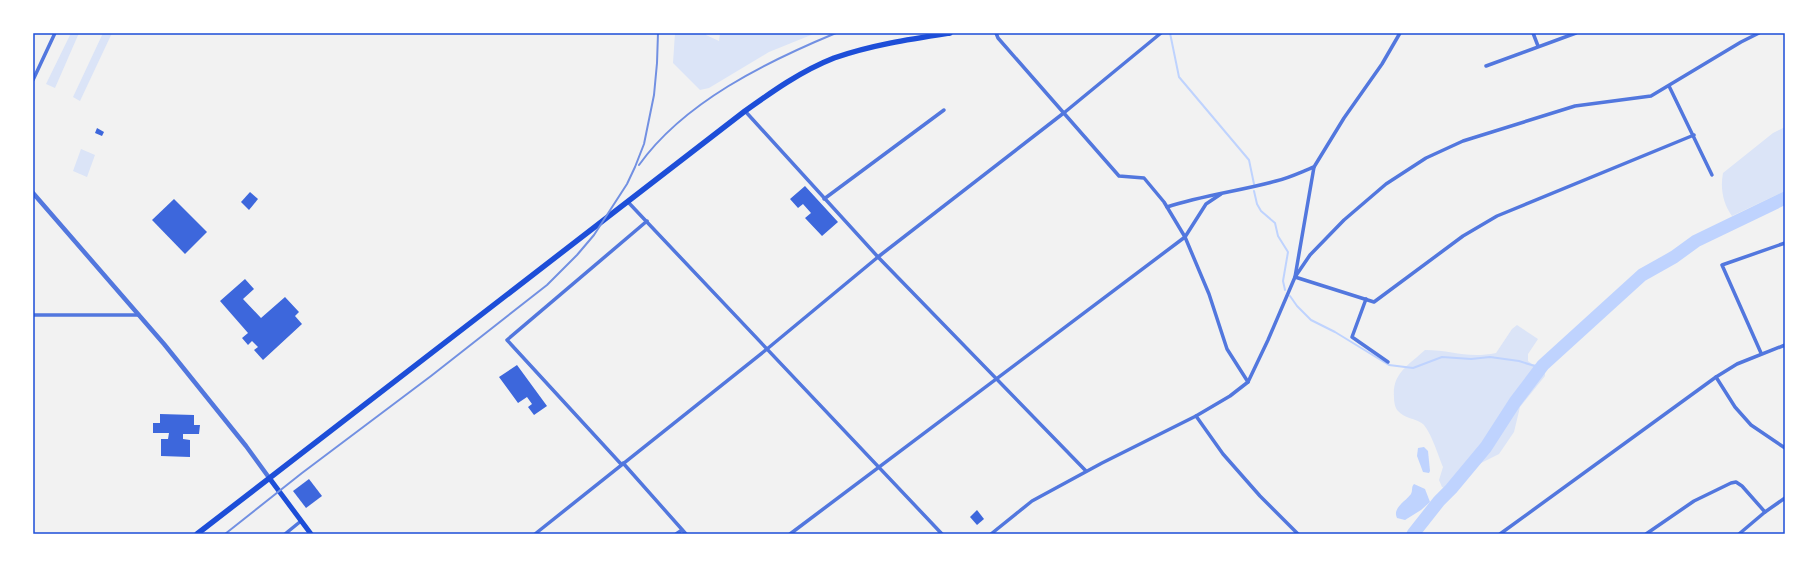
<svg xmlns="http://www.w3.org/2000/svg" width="1818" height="567" font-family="Manrope,sans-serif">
<rect width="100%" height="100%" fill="#f2f2f2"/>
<g fill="#dbe4f7">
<path d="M 71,33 L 79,33 L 55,88 L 46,84 Z"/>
<path d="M 103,33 L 112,33 L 80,101 L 73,97 Z"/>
<path d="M 675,33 L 706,33 L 706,35 L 719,41 L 720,33 L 816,33 L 769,52 L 709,88 L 700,90 L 673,63 Z"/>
<path d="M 1785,127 L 1785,191 L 1732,216 C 1723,204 1720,188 1723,173 L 1773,133 Z"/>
<path d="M 81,149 L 95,155 L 87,177 L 73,171 Z"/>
<path d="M 1517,325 L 1538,339 L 1528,354 L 1528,361 L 1532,364 L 1543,365 L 1545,368 L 1545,376 L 1520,407 L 1514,432 L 1499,454 L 1479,464 L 1463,484 L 1453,492 L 1442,487 L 1439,480 L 1443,467 C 1438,455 1431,432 1423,424 C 1415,418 1405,419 1398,411 C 1395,408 1394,402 1394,397 C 1392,373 1409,365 1425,350 C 1452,350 1467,359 1496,353 L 1512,329 Z"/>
</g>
<g fill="#bfd3fe">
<path d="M 1424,447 L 1428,451 L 1430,471 L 1429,473 L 1423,472 L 1417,456 L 1418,448 Z"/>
<path d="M 1414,484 L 1425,489 L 1430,502 L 1421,510 L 1405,520 L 1397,518 C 1392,508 1406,501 1411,494 C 1413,490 1411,487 1414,484 Z"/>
</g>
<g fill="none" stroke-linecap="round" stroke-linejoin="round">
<g stroke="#bfd3fe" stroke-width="2">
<path d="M 1170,33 L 1179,77 L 1249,160 L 1254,184"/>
<path d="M 1254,191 L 1257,204 L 1261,211 L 1275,223 L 1278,236 L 1288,252 L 1283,281 L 1285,290"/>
<path d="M 1290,296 L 1297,306 L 1311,320 L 1335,332 L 1389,365 L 1413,368 L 1442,357 L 1471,359 L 1490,357 L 1519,361 L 1541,368"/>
</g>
<path stroke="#bfd3fe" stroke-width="13" d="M 1413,534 L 1439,501 L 1451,489 L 1486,447 L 1515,402 L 1543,365 L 1642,275 L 1674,257 L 1696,241 L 1785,198"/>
</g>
<g fill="#3d67dc">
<path d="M 97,128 L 104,132 L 102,136 L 95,133 Z"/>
<path d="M 805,186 L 838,222 L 822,236 L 805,218 L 811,213 L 803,204 L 798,208 L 790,199 Z"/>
<path d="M 250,192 L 258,199 L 249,210 L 241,202 Z"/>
<path d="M 174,199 L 207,232 L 185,254 L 152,220 Z"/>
<path d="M 245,279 L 254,289 L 243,299 L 261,318 L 285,297 L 299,312 L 295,316 L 302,324 L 263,360 L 254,350 L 258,347 L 252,341 L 248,345 L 242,338 L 248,333 L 220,301 Z"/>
<path d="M 517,365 L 547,406 L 534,415 L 528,407 L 532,404 L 527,397 L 518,403 L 499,377 Z"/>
<path d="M 160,414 L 194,415 L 194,425 L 200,425 L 199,434 L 183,434 L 183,439 L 190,440 L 190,457 L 161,456 L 161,439 L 168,439 L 169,433 L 153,433 L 153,423 L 160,423 Z"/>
<path d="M 309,479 L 322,496 L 306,508 L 293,491 Z"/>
<path d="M 977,510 L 984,519 L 977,525 L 970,517 Z"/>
</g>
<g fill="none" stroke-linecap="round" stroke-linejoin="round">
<g stroke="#5277de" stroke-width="3.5">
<path d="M 996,33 L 998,38 L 1119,176 L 1144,178 L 1164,202 L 1185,237 L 1209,294 L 1227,349 L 1248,382"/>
<path d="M 1533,33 L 1538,46"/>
<path d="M 1486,66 L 1576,33"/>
<path d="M 33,80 L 55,33"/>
<path d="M 1669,86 L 1712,175"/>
<path d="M 745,111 L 878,257 L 1086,471"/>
<path d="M 1694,135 L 1497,216 L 1463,236 L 1374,302 L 1295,277 L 1310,255 L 1344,220 L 1386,184 L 1426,158 L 1463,141 L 1575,106 L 1651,96 L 1741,42 L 1759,33"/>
<path d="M 824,199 L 944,110"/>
<path d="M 628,202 L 942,534"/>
<path d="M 1167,207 C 1203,195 1240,191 1276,181 C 1289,178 1301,172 1314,167"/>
<path d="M 1366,299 L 1352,337 L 1388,362"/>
<path d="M 33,315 L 139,315"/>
<path d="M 1761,353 L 1722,265 L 1785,243"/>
<path d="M 1716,377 L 1735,407 L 1751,425 L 1785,448"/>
<path d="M 1196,416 L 1223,454 L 1260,496 L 1298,534"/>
<path d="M 623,463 L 686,534"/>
<path d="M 621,464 L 507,340 L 647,221"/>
<path d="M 285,534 L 301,521"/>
<path d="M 535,534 L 767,349 L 878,257 L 1065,112 L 1161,33"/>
<path d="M 676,534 L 682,530"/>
<path d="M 790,534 L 1185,237 L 1206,204 L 1221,194"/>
<path d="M 991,534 L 1032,501 L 1102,463 L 1196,416 L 1230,396 L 1248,382 L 1268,340 L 1295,277 L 1314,167 L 1344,118 L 1382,64 L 1400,33"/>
<path d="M 1500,534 L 1716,377 L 1737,364 L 1785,345"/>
<path d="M 1646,534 L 1694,501 L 1731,483 L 1736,482 L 1742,486 L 1765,512"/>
<path d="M 1739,534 L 1765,512 L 1785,498"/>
</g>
<path stroke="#5277de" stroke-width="4.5" d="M 33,193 L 164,344 L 246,446 L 270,479"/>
<path stroke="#1d4ed8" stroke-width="5" d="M 270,479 L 311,534"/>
<path stroke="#1d4ed8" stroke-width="5.5" d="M 197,534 L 745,111 C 773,91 801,71 834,58 C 871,45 911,39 950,33"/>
<g stroke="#7290e2" stroke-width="2">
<path d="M 639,165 C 684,102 766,62 836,33"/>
<path d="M 225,534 L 302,473 L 431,376 L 547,285 L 577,255 L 594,235 L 627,184 L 635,167 L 644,144 L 654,95 L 657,63 L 658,33"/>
</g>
</g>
<rect width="1818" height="567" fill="none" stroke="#ffffff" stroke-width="68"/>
<rect x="34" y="34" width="1750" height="499" fill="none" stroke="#1d4ed8" stroke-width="1.5"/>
</svg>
